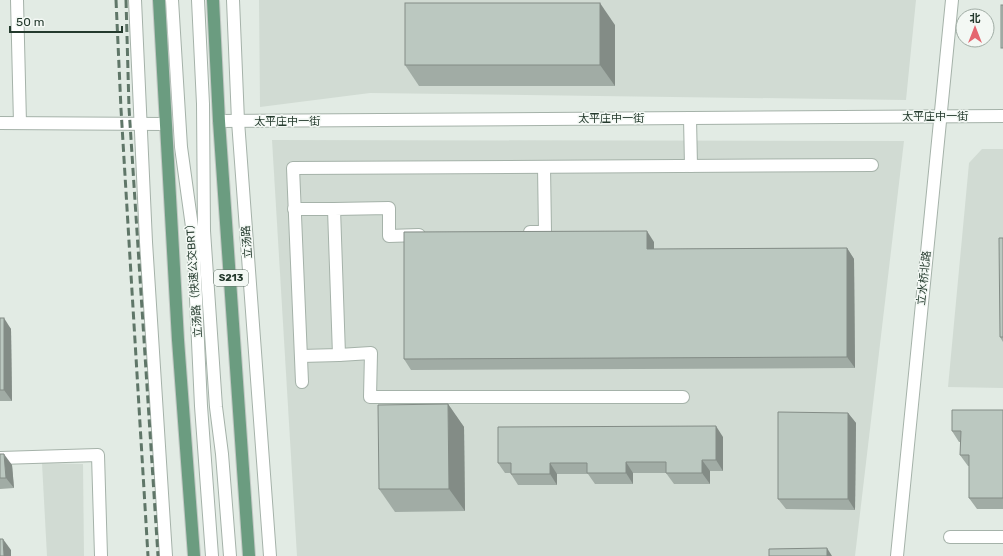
<svg xmlns="http://www.w3.org/2000/svg" width="1003" height="556" font-family="Rubik,'Noto Sans SC',sans-serif">
<rect width="100%" height="100%" fill="#e2ebe4"/>
<g fill="#d1dbd3">
<path d="M 259,0 L 916,0 L 906,100 L 370,93 L 260,107 Z"/>
<path d="M 272,140 L 904,141 L 855,556 L 297,556 Z"/>
<path d="M 982,149 L 1003,149 L 1003,388 L 948,387 L 969,163 Z"/>
<path d="M 42,463 L 83,464 L 84,556 L 47,556 Z"/>
</g>
<g fill="none" stroke-linecap="round" stroke-linejoin="round">
<defs>
<g id="minor">
<path d="M 17,0 L 20,123"/>
<path d="M 135,0 L 146,242 L 166,556"/>
<path d="M 172,0 L 181,147 L 193,234 L 201,406 L 212,556"/>
<path d="M 198,0 L 203,104 L 204,231 L 216,407 L 222,454 L 230,556"/>
<path d="M 233,0 L 238,121 L 270,556"/>
<path d="M 690,118 L 691,166"/>
<path d="M 219,121 L 1003,116"/>
<path d="M 0,123 L 165,124"/>
<path d="M 294,209 L 334,209"/>
<path d="M 530,232 L 545,232 L 544,167"/>
<path d="M 339,355 L 371,353 L 370,397 L 683,397"/>
<path d="M 301,356 L 339,355 L 334,209 L 389,208 L 389,236 L 419,235"/>
<path d="M 302,382 L 293,168 L 872,165"/>
<path d="M 0,458 L 98,455 L 101,556"/>
<path d="M 950,537 L 1003,537"/>
<path d="M 897,556 L 952,0"/>
</g>
<g id="major">
<path d="M 159,0 L 178,340 L 194,556"/>
<path d="M 213,0 L 219,121 L 249,556"/>
</g>
</defs>
<use href="#minor" stroke="#a5b2a9" stroke-width="14"/>
<use href="#major" stroke="#c2c8c4" stroke-width="14"/>
<use href="#minor" stroke="#fff" stroke-width="12"/>
<use href="#major" stroke="#6b9c80" stroke-width="12"/>
<g stroke="#5f7668" stroke-width="3" stroke-dasharray="8 4" stroke-linecap="butt">
<path d="M 116,0 L 121,109 L 148,556"/>
<path d="M 126,0 L 129,108 L 158,556"/>
</g>
</g>
<g fill="#a1aca5">
<path d="M 615,25 L 615,86 L 419,86 L 405,65 Z"/>
<path d="M 1003,238 L 1003,342 L 1000,337 Z"/>
<path d="M 654,242 L 654,249 L 847,248 L 854,259 L 855,368 L 411,370 L 404,359 Z"/>
<path d="M 0,318 L 11,329 L 12,401 L 0,401 Z"/>
<path d="M 448,404 L 464,427 L 465,511 L 395,512 L 379,489 Z"/>
<path d="M 1003,410 L 1003,509 L 977,509 L 969,498 L 969,466 L 968,466 L 960,455 L 961,442 L 959,442 L 952,431 Z"/>
<path d="M 848,413 L 856,423 L 855,510 L 786,509 L 778,499 Z"/>
<path d="M 723,437 L 723,471 L 710,471 L 710,484 L 674,484 L 666,473 L 633,473 L 633,484 L 595,484 L 588,474 L 557,474 L 557,485 L 518,485 L 511,474 L 511,473 L 505,473 L 498,463 Z"/>
<path d="M 0,454 L 12,465 L 14,488 L 0,489 Z"/>
</g>
<g fill="#838c86">
<path d="M 600,3 L 615,25 L 615,86 L 600,65 Z"/>
<path d="M 647,231 L 654,242 L 654,260 L 647,249 Z"/>
<path d="M 847,248 L 854,259 L 855,368 L 847,357 Z"/>
<path d="M 4,318 L 11,329 L 12,401 L 4,390 Z"/>
<path d="M 448,404 L 464,427 L 465,511 L 449,489 Z"/>
<path d="M 848,413 L 856,423 L 855,510 L 848,499 Z"/>
<path d="M 716,426 L 723,437 L 723,471 L 716,460 Z"/>
<path d="M 4,454 L 12,465 L 14,488 L 6,478 Z"/>
<path d="M 702,460 L 710,471 L 710,484 L 702,473 Z"/>
<path d="M 626,462 L 633,473 L 633,484 L 626,473 Z"/>
<path d="M 550,463 L 557,474 L 557,485 L 550,474 Z"/>
<path d="M 3,539 L 11,550 L 11,556 L 4,556 Z"/>
<path d="M 827,548 L 832,556 L 827,556 Z"/>
</g>
<g fill="#bbc8c0" stroke="#838c86">
<rect x="405" y="3" width="195" height="62"/>
<rect x="1001" y="5" width="2" height="43"/>
<path d="M 647,231 L 647,249 L 847,248 L 847,357 L 404,359 L 404,232 Z"/>
<path d="M 999,238 L 1003,238 L 1003,337 L 1000,337 Z"/>
<rect x="0" y="318" width="4" height="72"/>
<path d="M 448,404 L 449,489 L 379,489 L 378,405 Z"/>
<path d="M 952,410 L 1003,410 L 1003,498 L 969,498 L 969,455 L 960,455 L 961,431 L 952,431 Z"/>
<path d="M 778,412 L 848,413 L 848,499 L 778,499 Z"/>
<path d="M 716,426 L 716,460 L 702,460 L 702,473 L 666,473 L 666,462 L 626,462 L 626,473 L 587,473 L 587,463 L 550,463 L 550,474 L 511,474 L 511,463 L 498,463 L 498,427 Z"/>
<path d="M 0,454 L 4,454 L 6,478 L 0,478 Z"/>
<path d="M 0,539 L 3,539 L 4,556 L 0,556 Z"/>
<path d="M 827,548 L 827,556 L 769,556 L 769,549 Z"/>
</g>
<g text-anchor="middle" dominant-baseline="central" stroke-width="3" stroke-linejoin="round" paint-order="stroke">
<rect fill="#f3f8f4" stroke="#627369" stroke-width="1" x="214" y="270" width="34" height="16" rx="3"/>
<g font-size="10" font-weight="bold" fill="#243a2d">
<text x="231" y="278">S213</text>
</g>
<g font-size="11" fill="#243a2d" stroke="#f3f8f4">
<text x="935" y="116">太平庄中一街</text>
<text x="611" y="118">太平庄中一街</text>
<text x="287" y="121">太平庄中一街</text>
<text transform="translate(247 242) rotate(-94)">立汤路</text>
<text transform="translate(194 278) rotate(-94)">立汤路（快速公交BRT）</text>
<text transform="translate(924 278) rotate(-84)">立水桥北路</text>
</g>
</g>
<g transform="translate(975 28)"><circle r="19" fill="#f3f8f4" stroke="#a0aca4"/>
<path d="M0-3L7 15L0 10L-7 15Z" fill="#e46770"/>
<text y="-6" font-size="11" font-weight="bold" text-anchor="middle" fill="#243a2d">北</text>
</g>
<path d="M10 26v6h112v-6" fill="none" stroke="#243a2d" stroke-width="2"/>
<text x="16" y="26" font-size="12" fill="#243a2d" stroke="#f3f8f4" stroke-width="3" paint-order="stroke">50 m</text>
</svg>
